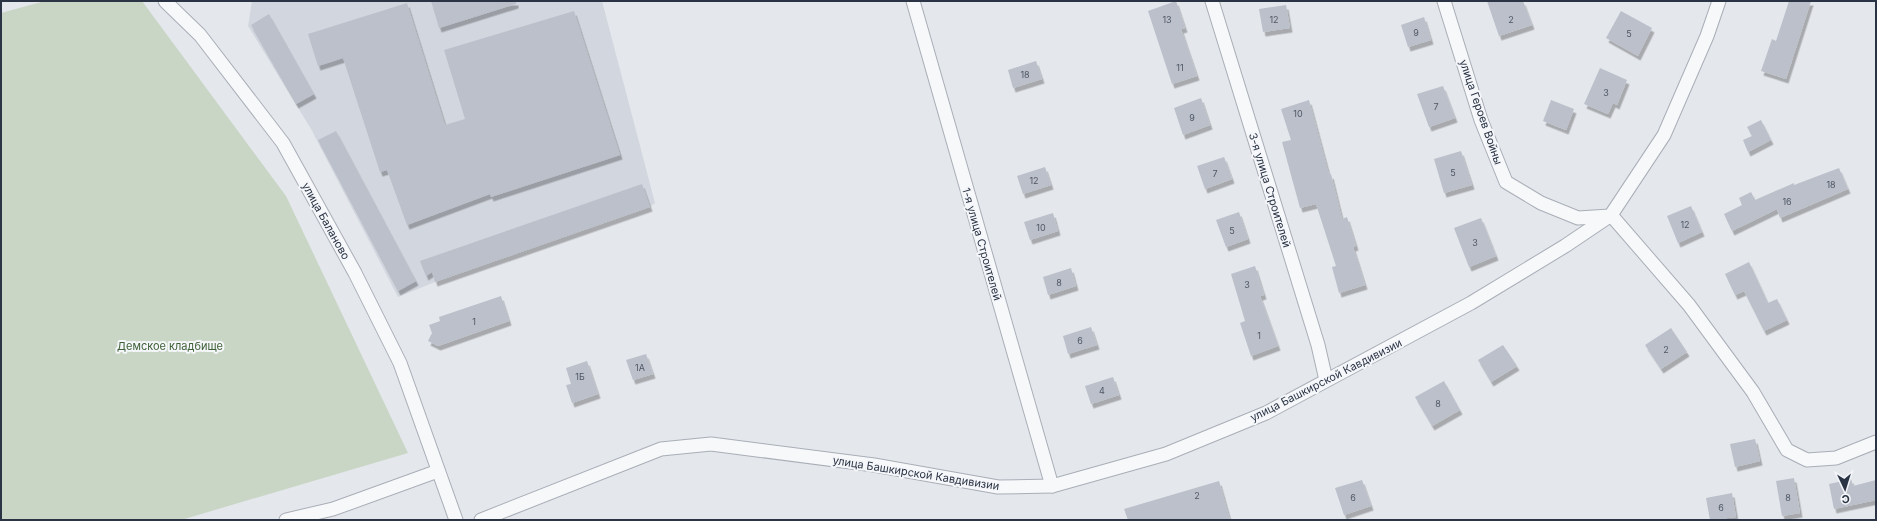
<svg xmlns="http://www.w3.org/2000/svg" width="1877" height="521" font-family="Inter,sans-serif">
<defs>
<filter id="shadow"><feDropShadow dx="2.5" dy="4.5" stdDeviation="0" flood-color="#0004"/></filter>
</defs>
<rect width="100%" height="100%" fill="#e4e7ec"/>
<path fill="#d2d6de" d="M 252,1 L 602,1 L 655,203 L 650,207 L 435,282 L 398,297 L 311,129 L 248,26 Z"/>
<path fill="#c9d6c5" d="M 45,1 L 142,1 L 286,196 L 408,453 L 181,520 L 1,520 L 1,13 Z"/>
<g fill="#bbc0ca" filter="url(#shadow)">
<path d="M 431,1 L 516,1 L 516,4 L 439,28 Z"/>
<path d="M 1176,1 L 1185,28 L 1181,29 L 1197,76 L 1172,84 L 1148,11 Z"/>
<path d="M 1487,1 L 1523,1 L 1532,25 L 1499,36 Z"/>
<path d="M 1789,1 L 1811,1 L 1786,79 L 1761,71 L 1772,39 L 1776,41 Z"/>
<path d="M 407,3 L 445,125 L 465,119 L 444,50 L 574,11 L 620,155 L 491,197 L 490,194 L 407,225 L 387,170 L 380,172 L 343,58 L 318,66 L 308,34 Z"/>
<path d="M 1286,5 L 1290,28 L 1263,32 L 1259,9 Z"/>
<path d="M 1621,11 L 1652,28 L 1638,56 L 1606,38 Z"/>
<path d="M 269,14 L 314,94 L 296,104 L 251,25 Z"/>
<path d="M 1424,17 L 1431,40 L 1408,47 L 1401,25 Z"/>
<path d="M 1036,61 L 1042,79 L 1013,88 L 1008,70 Z"/>
<path d="M 1600,68 L 1627,80 L 1617,105 L 1613,103 L 1608,114 L 1584,104 Z"/>
<path d="M 1443,86 L 1455,118 L 1429,127 L 1417,94 Z"/>
<path d="M 1201,98 L 1210,125 L 1183,135 L 1174,108 Z"/>
<path d="M 1309,100 L 1329,175 L 1331,174 L 1342,219 L 1347,217 L 1356,246 L 1353,247 L 1365,285 L 1339,293 L 1332,267 L 1336,266 L 1316,204 L 1300,208 L 1282,142 L 1291,140 L 1281,109 Z"/>
<path d="M 1551,100 L 1574,109 L 1566,130 L 1543,121 Z"/>
<path d="M 1761,120 L 1771,140 L 1748,152 L 1743,140 L 1752,136 L 1747,127 Z"/>
<path d="M 336,131 L 416,281 L 398,291 L 318,140 Z"/>
<path d="M 1461,151 L 1472,185 L 1444,193 L 1434,159 Z"/>
<path d="M 1224,157 L 1232,179 L 1205,189 L 1197,166 Z"/>
<path d="M 1045,167 L 1051,185 L 1023,194 L 1017,176 Z"/>
<path d="M 1839,168 L 1848,189 L 1780,218 L 1777,209 L 1732,231 L 1724,214 L 1742,205 L 1739,198 L 1751,192 L 1755,200 L 1794,183 L 1794,185 Z"/>
<path d="M 642,184 L 650,207 L 435,282 L 432,272 L 426,276 L 420,261 Z"/>
<path d="M 1691,206 L 1702,232 L 1678,243 L 1667,216 Z"/>
<path d="M 1239,212 L 1248,239 L 1226,247 L 1216,220 Z"/>
<path d="M 1053,213 L 1058,231 L 1030,240 L 1024,222 Z"/>
<path d="M 1481,218 L 1496,256 L 1469,267 L 1454,228 Z"/>
<path d="M 1749,262 L 1768,303 L 1777,299 L 1787,320 L 1764,331 L 1744,291 L 1735,295 L 1725,274 Z"/>
<path d="M 1255,266 L 1264,295 L 1260,296 L 1278,346 L 1251,356 L 1240,323 L 1245,321 L 1231,274 Z"/>
<path d="M 1071,268 L 1076,286 L 1048,295 L 1043,277 Z"/>
<path d="M 501,296 L 509,321 L 438,346 L 428,341 L 432,333 L 429,325 L 440,321 L 439,317 Z"/>
<path d="M 1091,327 L 1097,345 L 1068,354 L 1063,336 Z"/>
<path d="M 1671,328 L 1687,352 L 1661,369 L 1645,345 Z"/>
<path d="M 1503,345 L 1517,366 L 1491,382 L 1478,360 Z"/>
<path d="M 646,354 L 653,374 L 633,380 L 626,360 Z"/>
<path d="M 587,361 L 598,394 L 572,403 L 566,385 L 571,384 L 566,368 Z"/>
<path d="M 1113,377 L 1119,395 L 1091,404 L 1085,386 Z"/>
<path d="M 1444,381 L 1460,410 L 1432,426 L 1415,397 Z"/>
<path d="M 1755,439 L 1760,461 L 1735,467 L 1730,444 Z"/>
<path d="M 1794,478 L 1800,513 L 1782,516 L 1776,481 Z"/>
<path d="M 1851,479 L 1853,486 L 1876,480 L 1876,500 L 1834,509 L 1829,484 Z"/>
<path d="M 1362,480 L 1371,506 L 1344,515 L 1335,488 Z"/>
<path d="M 1219,481 L 1230,520 L 1128,520 L 1124,509 Z"/>
<path d="M 1732,493 L 1736,517 L 1710,520 L 1706,498 Z"/>
</g>
<g fill="none" stroke-linecap="round" stroke-linejoin="round">
<defs>
<g id="minor">
<path d="M 165,1 L 200,35 L 283,143 L 355,273 L 400,363 L 456,520"/>
<path d="M 913,1 L 1052,486"/>
<path d="M 1212,1 L 1318,345 L 1326,380"/>
<path d="M 1444,1 L 1481,120 L 1506,182 L 1541,203 L 1578,218 L 1610,216"/>
<path d="M 1611,215 L 1689,305 L 1753,392 L 1787,450 L 1807,460 L 1836,458 L 1876,442"/>
<path d="M 286,520 L 333,509 L 438,471"/>
<path d="M 481,520 L 661,449 L 711,444 L 874,465 L 998,487 L 1052,486 L 1166,454 L 1266,413 L 1471,303 L 1565,246 L 1611,215 L 1664,135 L 1707,36 L 1719,1"/>
</g>
</defs>
<use href="#minor" stroke="#a9aeb7" stroke-width="15"/>
<use href="#minor" stroke="#f7f8fa" stroke-width="13"/>
</g>
<g text-anchor="middle" dominant-baseline="central" stroke-width="4" stroke-linejoin="round" paint-order="stroke">
<g font-size="9" fill="#4f5766">
<text x="1167" y="19">13</text>
<text x="1274" y="19">12</text>
<text x="1511" y="19">2</text>
<text x="1416" y="32">9</text>
<text x="1629" y="33">5</text>
<text x="1180" y="67">11</text>
<text x="1025" y="74">18</text>
<text x="1606" y="92">3</text>
<text x="1436" y="106">7</text>
<text x="1298" y="113">10</text>
<text x="1192" y="117">9</text>
<text x="1453" y="172">5</text>
<text x="1215" y="173">7</text>
<text x="1034" y="180">12</text>
<text x="1831" y="184">18</text>
<text x="1787" y="201">16</text>
<text x="1685" y="224">12</text>
<text x="1041" y="227">10</text>
<text x="1232" y="230">5</text>
<text x="1475" y="242">3</text>
<text x="1059" y="282">8</text>
<text x="1247" y="284">3</text>
<text x="474" y="321">1</text>
<text x="1259" y="335">1</text>
<text x="1080" y="340">6</text>
<text x="1666" y="349">2</text>
<text x="640" y="367">1А</text>
<text x="580" y="376">1Б</text>
<text x="1102" y="390">4</text>
<text x="1438" y="403">8</text>
<text x="1197" y="495">2</text>
<text x="1353" y="497">6</text>
<text x="1788" y="497">8</text>
<text x="1721" y="507">6</text>
</g>
<g font-size="11" fill="#2b3445" stroke="#f4f6f9">
<text transform="translate(1481 112) rotate(71)">улица Героев Войны</text>
<text transform="translate(1270 190) rotate(73)">3-я улица Строителей</text>
<text transform="translate(326 221) rotate(61)">улица Баланово</text>
<text transform="translate(982 244) rotate(74)">1-я улица Строителей</text>
<text transform="translate(1326 380) rotate(-27)">улица Башкирской Кавдивизии</text>
<text transform="translate(916 473) rotate(9)">улица Башкирской Кавдивизии</text>
</g>
<g font-size="11" fill="#3f6138" stroke="#f4f6f9">
<text x="170" y="346">Демское кладбище</text>
</g>
</g>
<rect width="1877" height="521" fill="none" stroke="#2b3445" stroke-width="4"/>
<g transform="translate(1845 489) rotate(176)" stroke="#f4f6f9" stroke-width="3" paint-order="stroke">
<path d="M0-3L7 15L0 10L-7 15Z" fill="#2b3445"/>
<text y="-6" font-size="11" font-weight="bold" text-anchor="middle" fill="#2b3445">С</text>
</g>
</svg>
